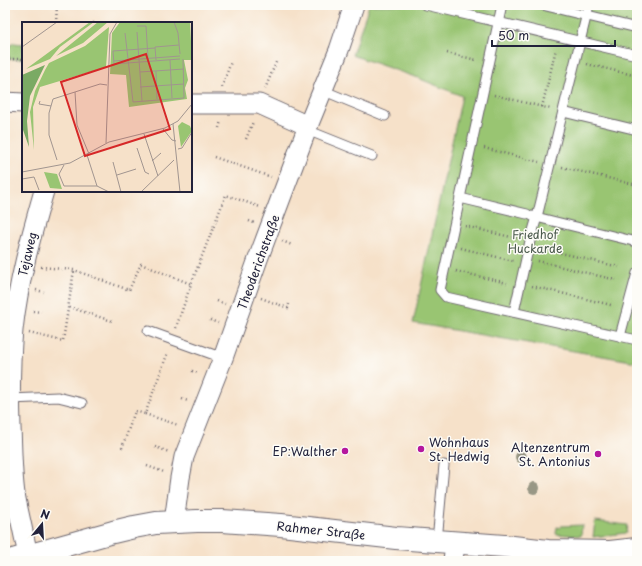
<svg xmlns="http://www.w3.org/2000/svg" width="642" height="566" font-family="'Playpen Sans',sans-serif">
<rect width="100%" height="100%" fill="#fdfcf7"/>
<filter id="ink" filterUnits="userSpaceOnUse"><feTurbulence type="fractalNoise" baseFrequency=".025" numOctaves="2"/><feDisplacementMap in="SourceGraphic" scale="8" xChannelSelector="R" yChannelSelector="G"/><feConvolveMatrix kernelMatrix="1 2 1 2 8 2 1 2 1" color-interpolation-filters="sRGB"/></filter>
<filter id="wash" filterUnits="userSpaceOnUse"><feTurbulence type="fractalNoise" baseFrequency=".012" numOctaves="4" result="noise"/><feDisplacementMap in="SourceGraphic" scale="16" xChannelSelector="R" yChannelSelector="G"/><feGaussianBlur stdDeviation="0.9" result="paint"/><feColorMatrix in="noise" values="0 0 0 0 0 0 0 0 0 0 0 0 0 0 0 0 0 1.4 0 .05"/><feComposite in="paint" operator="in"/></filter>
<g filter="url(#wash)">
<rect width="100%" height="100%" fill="#f6e1c9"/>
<g fill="#99c572" stroke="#5e7456">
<path d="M 369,5 L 637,5 L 637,362 L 413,323 L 462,96 L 418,78 L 352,55 Z"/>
<path d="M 14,43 L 23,44 L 23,59 L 9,59 L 8,48 L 12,44 Z"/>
<path d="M 595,521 L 627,525 L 626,533 L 593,537 Z"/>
<path d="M 582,525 L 581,536 L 556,534 L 557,527 L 560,528 L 561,526 Z"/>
</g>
</g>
<g filter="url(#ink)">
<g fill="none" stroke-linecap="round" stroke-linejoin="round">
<defs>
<g id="lane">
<path d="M 426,5 L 637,55"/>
<path d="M 502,5 L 440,290 L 446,297 L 637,340"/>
<path d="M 542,5 L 637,28"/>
<path d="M 322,90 L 385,116"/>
<path d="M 563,112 L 637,130"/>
<path d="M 307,130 L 372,156"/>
<path d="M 460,198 L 527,214"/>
<path d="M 532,216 L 637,242"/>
<path d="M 514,312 L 530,241 L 537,217 L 589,5"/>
<path d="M 148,331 L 223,358"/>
<path d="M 620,336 L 637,273"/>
<path d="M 10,399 L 58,397 L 82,403"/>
<path d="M 437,541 L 444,465"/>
</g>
<g id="street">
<path d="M 5,102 L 23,103"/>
<path d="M 191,104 L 259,104 L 308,126"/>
<path d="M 174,522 L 180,478 L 184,457 L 223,358 L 258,259 L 308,126 L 339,50 L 354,5"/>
<path d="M 28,556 C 24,535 19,514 15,494 C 12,472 12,449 11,427 C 10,394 10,362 13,330 C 18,283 31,236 44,191"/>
<path d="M 453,561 L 455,543"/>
</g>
<path id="secondary" d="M 9,561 L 113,532 L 134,527 L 156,523 L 197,521 L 222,521 L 281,525 L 396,538 L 504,546 L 548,551 L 610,552 L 637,549"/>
</defs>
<use href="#lane" stroke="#6c656d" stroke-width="11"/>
<use href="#street" stroke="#6c656d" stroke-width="21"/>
<use href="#secondary" stroke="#6c656d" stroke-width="24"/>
<g stroke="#6c656d" stroke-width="2.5" stroke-dasharray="1 3" stroke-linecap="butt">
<path d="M 56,23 L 57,5"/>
<path d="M 93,23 L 94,23"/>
<path d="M 447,53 L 477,60"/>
<path d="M 5,59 L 9,59 L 8,85"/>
<path d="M 9,59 L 23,59"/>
<path d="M 587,64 L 637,76"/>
<path d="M 222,87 L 231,62 L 230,62"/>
<path d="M 265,89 L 277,60"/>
<path d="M 494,95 L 551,109"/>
<path d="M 542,107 L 556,49"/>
<path d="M 219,128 L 221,121"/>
<path d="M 246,139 L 253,122"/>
<path d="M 484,148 L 539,162"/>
<path d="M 214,157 L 271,177"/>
<path d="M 562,167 L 637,185"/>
<path d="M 249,221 L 254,223"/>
<path d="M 465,226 L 519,239"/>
<path d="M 282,241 L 292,245"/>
<path d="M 461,248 L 513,261"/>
<path d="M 541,248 L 619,267"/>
<path d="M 538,261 L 616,280"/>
<path d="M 41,267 L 74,270 L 129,290 L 141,264 L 191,284"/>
<path d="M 456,271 L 507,283"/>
<path d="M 532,286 L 611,305"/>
<path d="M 36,290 L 44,292"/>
<path d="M 261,298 L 288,308 L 289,304"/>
<path d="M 217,301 L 225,304"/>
<path d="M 69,307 L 112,321"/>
<path d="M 33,311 L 41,312"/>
<path d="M 210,320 L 218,323"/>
<path d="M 176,328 L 191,284 L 226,195 L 260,207"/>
<path d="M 29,333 L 63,341 L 74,270"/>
<path d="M 192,371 L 199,373"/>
<path d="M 182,399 L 188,401"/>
<path d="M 145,414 L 178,425"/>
<path d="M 155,447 L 169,452"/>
<path d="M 122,448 L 135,411 L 145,414 L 168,352"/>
<path d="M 147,466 L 164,472"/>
</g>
<use href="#lane" stroke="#fff" stroke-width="9"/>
<use href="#street" stroke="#fff" stroke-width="19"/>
<use href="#secondary" stroke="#fff" stroke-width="22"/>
</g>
<g fill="#989785">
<circle cx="521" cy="457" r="6"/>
<circle cx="534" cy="488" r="6"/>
</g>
</g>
<g fill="#b5179e" stroke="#fdfcf7" stroke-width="1.5">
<circle cx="421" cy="449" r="4"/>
<circle cx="345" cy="451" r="4"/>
<circle cx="598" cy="454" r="4"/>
</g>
<g text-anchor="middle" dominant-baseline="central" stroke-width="3" stroke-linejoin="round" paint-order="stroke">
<g font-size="12" fill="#4c5b4e" stroke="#fdfcf7">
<text x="535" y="234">Friedhof<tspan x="535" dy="14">Huckarde</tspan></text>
</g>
<g font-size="12" fill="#22223b" stroke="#fdfcf7">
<text transform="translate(27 254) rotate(-77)">Tejaweg</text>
<text transform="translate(258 262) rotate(-70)">Theoderichstraße</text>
<text transform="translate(321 530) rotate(6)">Rahmer Straße</text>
</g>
<g font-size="12" fill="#22223b" stroke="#fdfcf7" text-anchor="end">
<text x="429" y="442" text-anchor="start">Wohnhaus<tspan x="429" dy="14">St. Hedwig</tspan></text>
<text x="590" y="447">Altenzentrum<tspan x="590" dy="14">St. Antonius</tspan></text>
<text x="337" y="451">EP:Walther</text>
</g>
</g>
<g transform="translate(22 22)">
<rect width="170" height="170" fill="#f6e1c9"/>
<path d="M 68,0 L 72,0 L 38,25 L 28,37 L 4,47 ZM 76,0 L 86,0 L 61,21 L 34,34 ZM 98,0 L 168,0 L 170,38 L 162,38 L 166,58 L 163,66 L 165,77 L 107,85 L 104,53 L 88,52 L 90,11 ZM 87,5 L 84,45 L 18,65 L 11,85 L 12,128 L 8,90 L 13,69 L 23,48 L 27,41 L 63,24 ZM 160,100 L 168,104 L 170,109 L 159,125 L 156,104 ZM 22,150 L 35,152 L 40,167 L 28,166 Z" fill="#99c572"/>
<path d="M 23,43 L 8,74 L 5,99 L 7,125 L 0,105 L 0,53 Z" fill="#7aaa64"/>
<path fill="none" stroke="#a19590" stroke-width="1" d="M 152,0 L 156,11 L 158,32M 115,4 L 124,4 L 126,36M 115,10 L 120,79M 103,11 L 111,80 L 162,76 L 161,37M 0,25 L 35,0M 133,26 L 91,29 L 92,42 L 158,37M 134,38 L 133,25 L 157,23M 148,38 L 150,76M 91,39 L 158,34M 134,49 L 135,77M 118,50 L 162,47M 118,65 L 162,62M 53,70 L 55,103 L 67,132M 18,79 L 17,82 L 29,84M 151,102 L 158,170M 141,107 L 150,118 L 154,119M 122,112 L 136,154M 84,121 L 88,12 L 95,0M 115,126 L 123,150 L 127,152M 156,127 L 160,126 L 170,110M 65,133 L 75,164M 35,138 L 27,113 L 27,91 L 31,77 L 78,62 L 85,63M 130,139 L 139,131M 91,140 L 99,170M 42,143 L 37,152 L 42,164 L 75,164 L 87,170M 0,150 L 48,141 L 87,120 L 143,106 L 156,99 L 170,82M 95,153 L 114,147M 0,157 L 12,155 L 17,168M 119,170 L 152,138"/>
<path fill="#d62828" fill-opacity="0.15" stroke="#d62828" stroke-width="2" d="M 124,32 L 148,107 L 63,134 L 39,60 Z"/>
<rect width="170" height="170" fill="none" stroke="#22223b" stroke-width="2"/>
</g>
<rect width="642" height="566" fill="none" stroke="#fdfcf7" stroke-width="20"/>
<g transform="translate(42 524) rotate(18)" stroke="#fdfcf7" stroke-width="3" paint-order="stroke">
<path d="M0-3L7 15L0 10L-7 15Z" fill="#22223b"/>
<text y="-6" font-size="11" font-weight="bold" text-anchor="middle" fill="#22223b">N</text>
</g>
<path d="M492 40v6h123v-6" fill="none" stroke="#22223b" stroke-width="2"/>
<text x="498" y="40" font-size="12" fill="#22223b" stroke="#fdfcf7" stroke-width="3" paint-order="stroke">50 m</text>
</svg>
